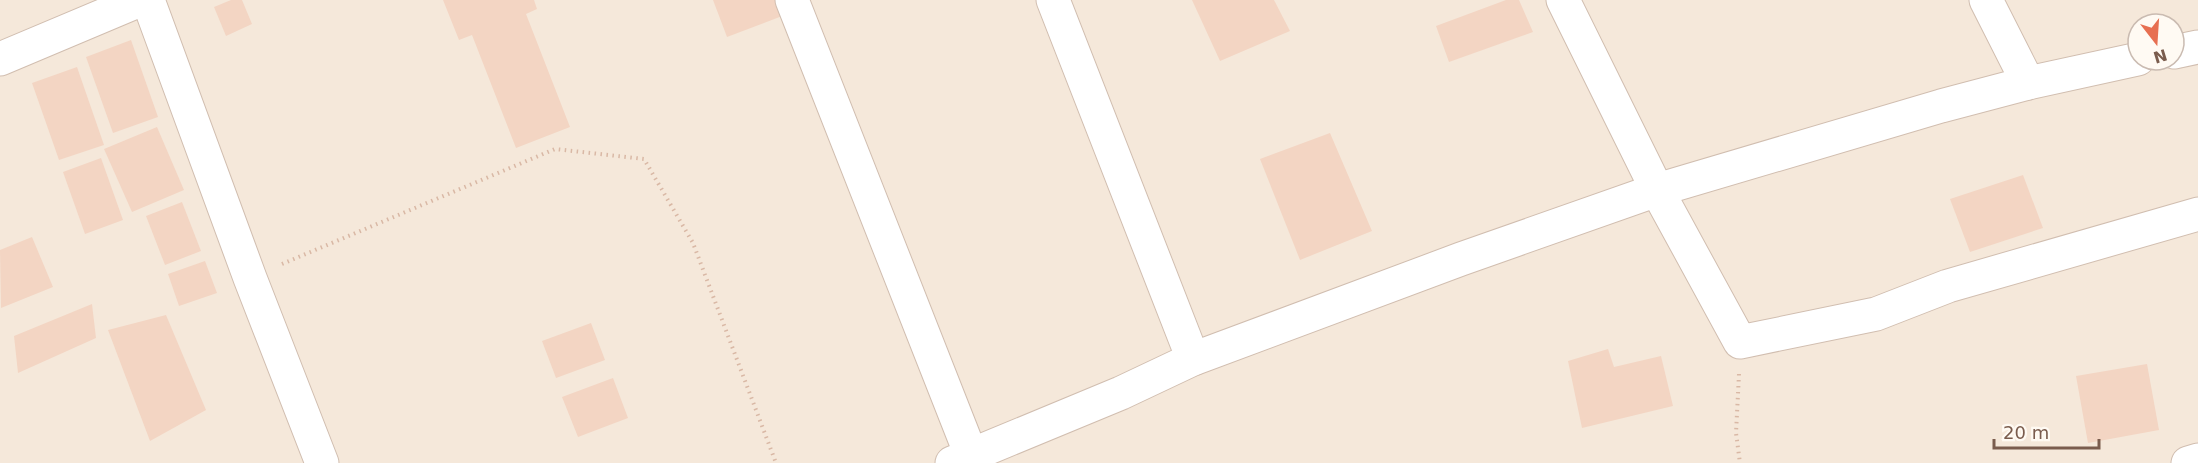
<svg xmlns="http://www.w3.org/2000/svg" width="2198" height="463" font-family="'DejaVu Sans',sans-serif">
<rect width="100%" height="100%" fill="#fdf6ec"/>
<path fill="#f5e8da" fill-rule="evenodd" d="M 0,0 L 2198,0 L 2198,463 L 0,463 ZM 2138,24 L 2174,24 L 2174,60 L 2138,60 Z"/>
<g fill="#f3d5c3">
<path d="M 231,0 L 242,0 L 252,24 L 226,36 L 214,7 Z"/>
<path d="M 443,0 L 534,0 L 537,9 L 526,14 L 570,127 L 516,148 L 472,35 L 459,40 Z"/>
<path d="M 713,0 L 784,0 L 790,13 L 727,37 Z"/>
<path d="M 1192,0 L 1274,0 L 1290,31 L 1220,61 Z"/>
<path d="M 1506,0 L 1519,0 L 1533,32 L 1449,62 L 1436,26 Z"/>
<path d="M 131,40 L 158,117 L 113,133 L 86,57 Z"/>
<path d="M 77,67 L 104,145 L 59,160 L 32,83 Z"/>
<path d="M 157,127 L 184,190 L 132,212 L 104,149 Z"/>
<path d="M 1330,133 L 1372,231 L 1300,260 L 1260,159 Z"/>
<path d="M 101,158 L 123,220 L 85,234 L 63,172 Z"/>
<path d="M 2023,175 L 2043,228 L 1970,252 L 1950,199 Z"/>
<path d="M 182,202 L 201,251 L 165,265 L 146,216 Z"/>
<path d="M 32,237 L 53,287 L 1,308 L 0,250 Z"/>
<path d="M 205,261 L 217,293 L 179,306 L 168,274 Z"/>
<path d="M 92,304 L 96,338 L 18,373 L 14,336 Z"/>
<path d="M 166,315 L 206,410 L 150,441 L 108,330 Z"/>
<path d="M 591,323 L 605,360 L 556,378 L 542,341 Z"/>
<path d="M 1608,349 L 1614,367 L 1661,356 L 1673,406 L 1582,428 L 1568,361 Z"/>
<path d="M 2147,364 L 2159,430 L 2088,443 L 2076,376 Z"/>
<path d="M 613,378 L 628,418 L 578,437 L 562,397 Z"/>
</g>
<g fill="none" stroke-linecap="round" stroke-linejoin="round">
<defs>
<g id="minor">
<path d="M 148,0 L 250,278 L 322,463"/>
<path d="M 792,0 L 971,455"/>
<path d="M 1053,0 L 1193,359"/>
<path d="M 1563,0 L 1657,190 L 1740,342 L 1876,314 L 1948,286 L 2198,214"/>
<path d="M 1986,0 L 2028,83"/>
<path d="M 2174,52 L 2198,47"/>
<path d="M 0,59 L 140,0"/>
<path d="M 952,463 L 1121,393 L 1193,359 L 1461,259 L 1657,190 L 1941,106 L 2028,83 L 2138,59"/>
<path d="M 2188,463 L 2198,460"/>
</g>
</defs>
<use href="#minor" stroke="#d1beb0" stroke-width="35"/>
<g stroke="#d9b8a5" stroke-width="4" stroke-dasharray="1.5 4.5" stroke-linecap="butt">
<path d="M 282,264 L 555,149 L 644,159 L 693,243 L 776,463"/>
<path d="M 1739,374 L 1736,433 L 1740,463"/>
</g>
<use href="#minor" stroke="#fff" stroke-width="33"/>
</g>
<g transform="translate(2156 42) rotate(163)"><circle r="28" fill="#fffaf3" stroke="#cabbb1" stroke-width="1.5"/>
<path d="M0-4.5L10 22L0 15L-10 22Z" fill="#e76f51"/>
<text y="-9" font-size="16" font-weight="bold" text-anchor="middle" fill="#7a5c4d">N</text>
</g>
<path d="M1994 439v9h105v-9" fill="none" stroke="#7a5c4d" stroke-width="3"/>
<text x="2003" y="439" font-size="18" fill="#7a5c4d" stroke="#fffaf3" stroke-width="4.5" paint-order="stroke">20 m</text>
</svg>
